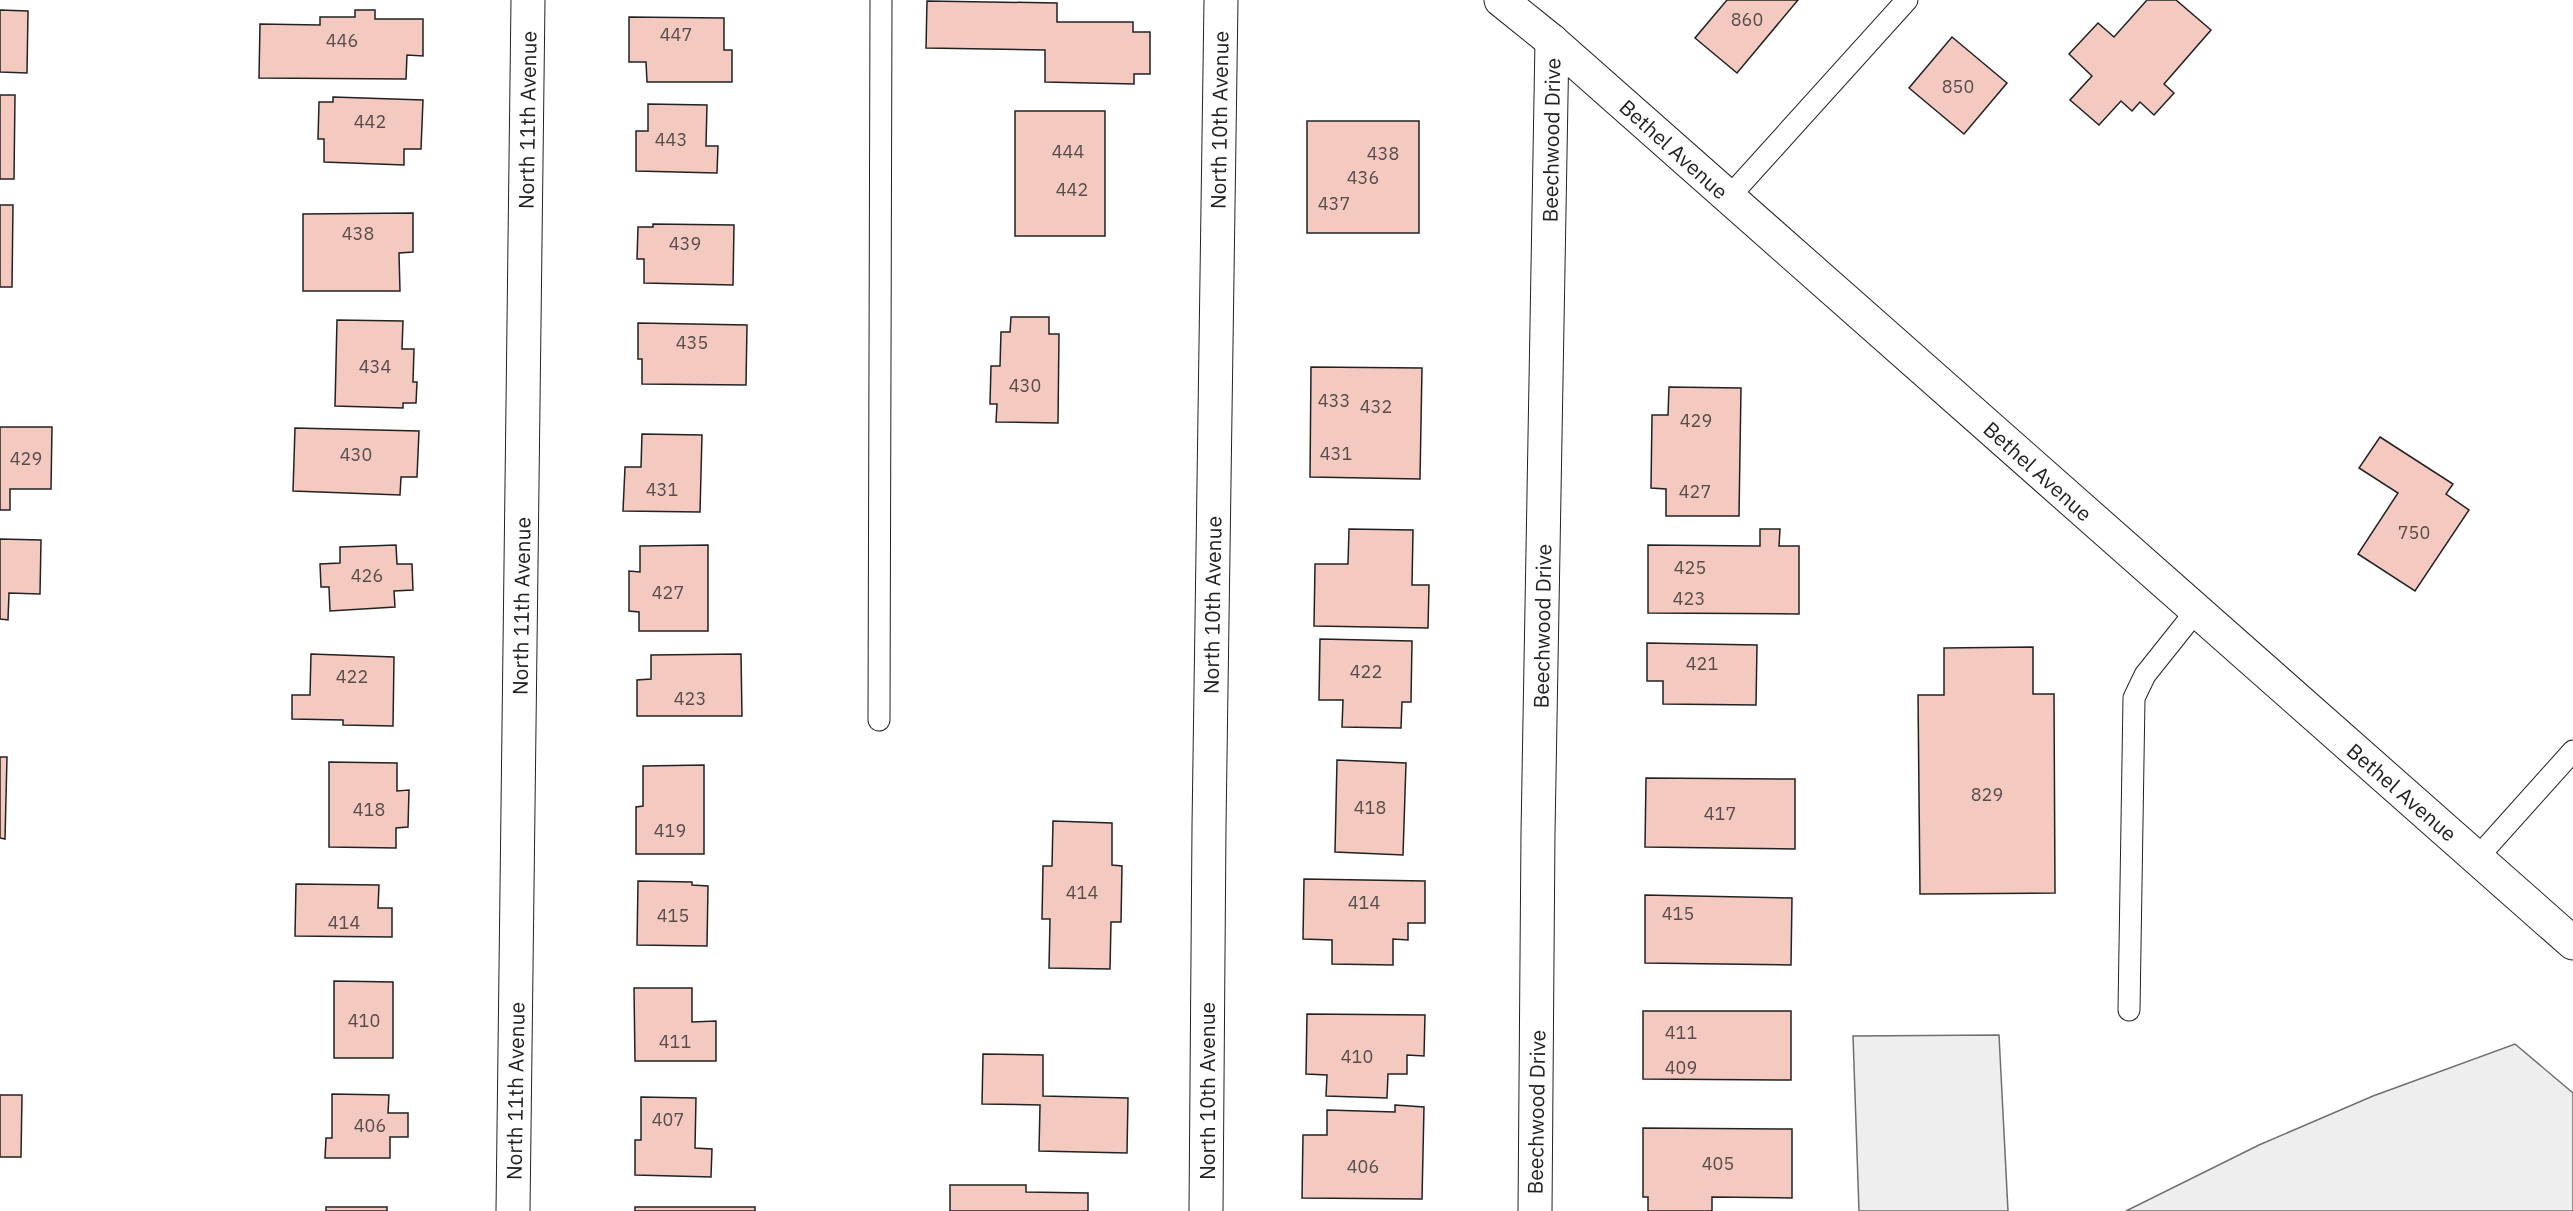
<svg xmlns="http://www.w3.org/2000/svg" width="2573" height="1211" font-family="'IBM Plex Sans',sans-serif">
<rect width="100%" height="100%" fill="#fff"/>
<g fill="#eee" stroke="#6f6f6f" stroke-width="1.5">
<path d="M 1999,1035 L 2008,1211 L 1859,1211 L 1853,1036 Z"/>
<path d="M 2515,1044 L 2573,1093 L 2573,1211 L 2126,1211 L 2259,1145 L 2373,1096 Z"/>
</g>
<g fill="#f3c9c0" stroke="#222" stroke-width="1.5">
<path d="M 1727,0 L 1798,0 L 1737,73 L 1695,38 Z"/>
<path d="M 2147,0 L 2176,0 L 2211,30 L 2164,84 L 2174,93 L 2154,115 L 2140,102 L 2132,111 L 2121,101 L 2099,125 L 2070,100 L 2092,76 L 2069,54 L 2098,23 L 2114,37 Z"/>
<path d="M 927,1 L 1057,3 L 1057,22 L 1133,22 L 1133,32 L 1150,32 L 1150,74 L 1134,74 L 1134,84 L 1045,82 L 1045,50 L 926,48 Z"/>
<path d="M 0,10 L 28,11 L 27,73 L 0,72 Z"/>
<path d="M 355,10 L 375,10 L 375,19 L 423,19 L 423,56 L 407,55 L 406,79 L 259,78 L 260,24 L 320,25 L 320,17 L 355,17 Z"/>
<path d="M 629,17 L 724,18 L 724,50 L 732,50 L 732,82 L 647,82 L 646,62 L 629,62 Z"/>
<path d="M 1952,37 L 2007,83 L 1964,134 L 1909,88 Z"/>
<path d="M 0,95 L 15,95 L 14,179 L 0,179 Z"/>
<path d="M 333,97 L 423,100 L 421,149 L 404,149 L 404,165 L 324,162 L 324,139 L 318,139 L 319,102 L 333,102 Z"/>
<path d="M 648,104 L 707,105 L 706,146 L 718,146 L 717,173 L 636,171 L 636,131 L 648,131 Z"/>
<rect x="1015" y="111" width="90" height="125"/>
<rect x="1307" y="121" width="112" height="112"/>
<path d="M 0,205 L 13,205 L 12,287 L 0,287 Z"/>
<path d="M 413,213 L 413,252 L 399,253 L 400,291 L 303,291 L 303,214 Z"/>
<path d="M 653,224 L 734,225 L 733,285 L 644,283 L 644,259 L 637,259 L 638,227 L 653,227 Z"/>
<path d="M 1011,317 L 1049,317 L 1049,334 L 1059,334 L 1058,423 L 996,422 L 997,404 L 990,404 L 991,366 L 1000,366 L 1001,332 L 1010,332 Z"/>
<path d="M 337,320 L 403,321 L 402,349 L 414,349 L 413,382 L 417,382 L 416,403 L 403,403 L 403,408 L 335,406 Z"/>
<path d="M 638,323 L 747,325 L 746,385 L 642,384 L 642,359 L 638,359 Z"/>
<path d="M 1311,367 L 1422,368 L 1420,479 L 1310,477 Z"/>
<path d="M 1669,387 L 1741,388 L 1739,516 L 1666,516 L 1666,489 L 1651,488 L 1652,415 L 1668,415 Z"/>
<path d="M 0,427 L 52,427 L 51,489 L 10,489 L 10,510 L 0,510 Z"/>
<path d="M 295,428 L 419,431 L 417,477 L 401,477 L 400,495 L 293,491 Z"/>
<path d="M 642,434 L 702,435 L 700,512 L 623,511 L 625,467 L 641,467 Z"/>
<path d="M 2380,437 L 2453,484 L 2446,494 L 2469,510 L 2415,591 L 2358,554 L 2398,493 L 2359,468 Z"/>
<path d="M 1349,529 L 1413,530 L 1412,585 L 1429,585 L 1428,628 L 1314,626 L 1315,564 L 1348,564 Z"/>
<path d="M 1760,529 L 1780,529 L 1779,546 L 1799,546 L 1799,614 L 1648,613 L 1648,545 L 1760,546 Z"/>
<path d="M 0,539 L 41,540 L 40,594 L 9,593 L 8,620 L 0,619 Z"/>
<path d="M 396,545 L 397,564 L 412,564 L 413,590 L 394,591 L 395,607 L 330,611 L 329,587 L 321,587 L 320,564 L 340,563 L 340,547 Z"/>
<path d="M 708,545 L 708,631 L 639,631 L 639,612 L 629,611 L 629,571 L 640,572 L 640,546 Z"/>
<path d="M 1320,639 L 1412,641 L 1411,702 L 1402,702 L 1401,728 L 1342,727 L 1343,700 L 1319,700 Z"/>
<path d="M 1647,643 L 1757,645 L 1756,705 L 1663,704 L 1663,681 L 1647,681 Z"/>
<path d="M 2033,647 L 2033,694 L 2054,694 L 2055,893 L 1920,894 L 1918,695 L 1944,695 L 1944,648 Z"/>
<path d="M 311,654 L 394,657 L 393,726 L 343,725 L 343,720 L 292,719 L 292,695 L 310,695 Z"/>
<path d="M 741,654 L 742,716 L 637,716 L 637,680 L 651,679 L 651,655 Z"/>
<path d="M 0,757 L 7,757 L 5,839 L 0,838 Z"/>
<path d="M 1337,760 L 1406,763 L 1403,855 L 1335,852 Z"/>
<path d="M 329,762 L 397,763 L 397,791 L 409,790 L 408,827 L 396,828 L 396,848 L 329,847 Z"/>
<path d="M 704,765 L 704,854 L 636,854 L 636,807 L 643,806 L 643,766 Z"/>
<path d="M 1646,778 L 1795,779 L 1795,849 L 1645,847 Z"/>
<path d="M 1053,821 L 1112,823 L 1112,865 L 1122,866 L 1121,922 L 1111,922 L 1110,969 L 1049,968 L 1050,919 L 1042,919 L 1043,866 L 1052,866 Z"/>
<path d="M 1304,879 L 1425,881 L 1425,923 L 1408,923 L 1408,940 L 1393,939 L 1393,965 L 1332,964 L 1332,940 L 1303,939 Z"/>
<path d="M 638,881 L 692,882 L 692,885 L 708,886 L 707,946 L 637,945 Z"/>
<path d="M 296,884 L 379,885 L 378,908 L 392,908 L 392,937 L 295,936 Z"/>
<path d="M 1645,895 L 1792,898 L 1791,965 L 1645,963 Z"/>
<path d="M 334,981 L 393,982 L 393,1058 L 334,1058 Z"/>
<path d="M 634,988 L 692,988 L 692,1022 L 716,1021 L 716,1061 L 635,1061 Z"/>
<path d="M 1643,1011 L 1791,1011 L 1791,1080 L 1643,1079 Z"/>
<path d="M 1307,1014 L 1425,1015 L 1424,1056 L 1407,1055 L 1407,1074 L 1388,1074 L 1387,1098 L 1326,1096 L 1327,1075 L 1306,1074 Z"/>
<path d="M 983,1054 L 1043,1055 L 1043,1096 L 1128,1098 L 1127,1153 L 1039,1151 L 1040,1105 L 982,1104 Z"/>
<path d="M 332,1094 L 389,1095 L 388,1113 L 408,1113 L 408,1137 L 390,1137 L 390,1158 L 325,1158 L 326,1138 L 332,1138 Z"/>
<path d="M 0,1095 L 22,1095 L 21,1157 L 0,1157 Z"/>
<path d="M 641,1097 L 696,1098 L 695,1148 L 712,1149 L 711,1177 L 635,1175 L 635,1140 L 641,1140 Z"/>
<path d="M 1395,1105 L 1424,1107 L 1422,1199 L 1302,1198 L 1303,1135 L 1327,1135 L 1327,1110 L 1395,1112 Z"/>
<path d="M 1643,1128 L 1792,1129 L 1792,1198 L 1712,1197 L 1712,1211 L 1648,1211 L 1648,1197 L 1643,1197 Z"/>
<path d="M 950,1185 L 1026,1185 L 1026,1192 L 1088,1193 L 1088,1211 L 950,1211 Z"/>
<rect x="326" y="1207" width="61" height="4"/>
<rect x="635" y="1207" width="120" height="4"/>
</g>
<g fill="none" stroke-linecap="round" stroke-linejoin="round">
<defs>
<g id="lane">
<path d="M 1729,197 L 1907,0"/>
<path d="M 879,720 L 881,0"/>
<path d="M 2477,858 L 2573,751"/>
<path d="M 2129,1010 L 2134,698 L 2145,675 L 2196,611"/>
</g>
<g id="street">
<path d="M 513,1211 L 528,0"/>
<path d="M 1206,1211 L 1209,827 L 1221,0"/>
<path d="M 1535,1211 L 1538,833 L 1552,41"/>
</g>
<path id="secondary" d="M 1501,0 L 1552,41 L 2573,943"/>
</defs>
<use href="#lane" stroke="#222" stroke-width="23"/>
<use href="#street" stroke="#222" stroke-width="35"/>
<use href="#secondary" stroke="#222" stroke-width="35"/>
<use href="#lane" stroke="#fff" stroke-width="21"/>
<use href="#street" stroke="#fff" stroke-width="33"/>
<use href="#secondary" stroke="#fff" stroke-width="33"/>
</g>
<g text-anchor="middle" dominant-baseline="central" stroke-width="4.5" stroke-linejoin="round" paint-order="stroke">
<g font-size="18" fill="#564c4a">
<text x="1747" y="19">860</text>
<text x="676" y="34">447</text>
<text x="342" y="40">446</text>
<text x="1958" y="86">850</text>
<text x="370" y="121">442</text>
<text x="671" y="139">443</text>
<text x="1068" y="151">444</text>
<text x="1383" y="153">438</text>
<text x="1363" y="177">436</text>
<text x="1072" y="189">442</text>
<text x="1334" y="203">437</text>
<text x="358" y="233">438</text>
<text x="685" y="243">439</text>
<text x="692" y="342">435</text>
<text x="375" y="366">434</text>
<text x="1025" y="385">430</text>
<text x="1334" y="400">433</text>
<text x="1376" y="406">432</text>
<text x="1696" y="420">429</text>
<text x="1336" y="453">431</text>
<text x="356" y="454">430</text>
<text x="26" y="458">429</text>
<text x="662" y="489">431</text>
<text x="1695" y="491">427</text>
<text x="2414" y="532">750</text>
<text x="1690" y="567">425</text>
<text x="367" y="575">426</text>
<text x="668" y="592">427</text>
<text x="1689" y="598">423</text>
<text x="1702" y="663">421</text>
<text x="1366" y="671">422</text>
<text x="352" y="676">422</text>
<text x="690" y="698">423</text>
<text x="1987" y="794">829</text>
<text x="1370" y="807">418</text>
<text x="369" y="809">418</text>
<text x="1720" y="813">417</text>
<text x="670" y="830">419</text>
<text x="1082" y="892">414</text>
<text x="1364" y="902">414</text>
<text x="1678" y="913">415</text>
<text x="673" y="915">415</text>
<text x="344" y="922">414</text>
<text x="364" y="1020">410</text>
<text x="1681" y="1032">411</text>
<text x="675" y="1041">411</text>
<text x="1357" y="1056">410</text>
<text x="1681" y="1067">409</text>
<text x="668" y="1119">407</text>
<text x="370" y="1125">406</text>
<text x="1718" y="1163">405</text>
<text x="1363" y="1166">406</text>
</g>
<g font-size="21" fill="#222" stroke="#fff">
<text transform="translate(527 120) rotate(-89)">North 11th Avenue</text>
<text transform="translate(1219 120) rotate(-89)">North 10th Avenue</text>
<text transform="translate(1551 140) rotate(-89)">Beechwood Drive</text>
<text transform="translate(1674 149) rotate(42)">Bethel Avenue</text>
<text transform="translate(2038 471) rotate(42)">Bethel Avenue</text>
<text transform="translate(1212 605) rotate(-89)">North 10th Avenue</text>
<text transform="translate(521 606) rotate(-89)">North 11th Avenue</text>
<text transform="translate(1542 626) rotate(-89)">Beechwood Drive</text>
<text transform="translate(2402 792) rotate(41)">Bethel Avenue</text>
<text transform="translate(515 1091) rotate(-89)">North 11th Avenue</text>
<text transform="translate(1207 1091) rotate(-90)">North 10th Avenue</text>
<text transform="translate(1536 1112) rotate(-89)">Beechwood Drive</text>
</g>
</g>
</svg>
